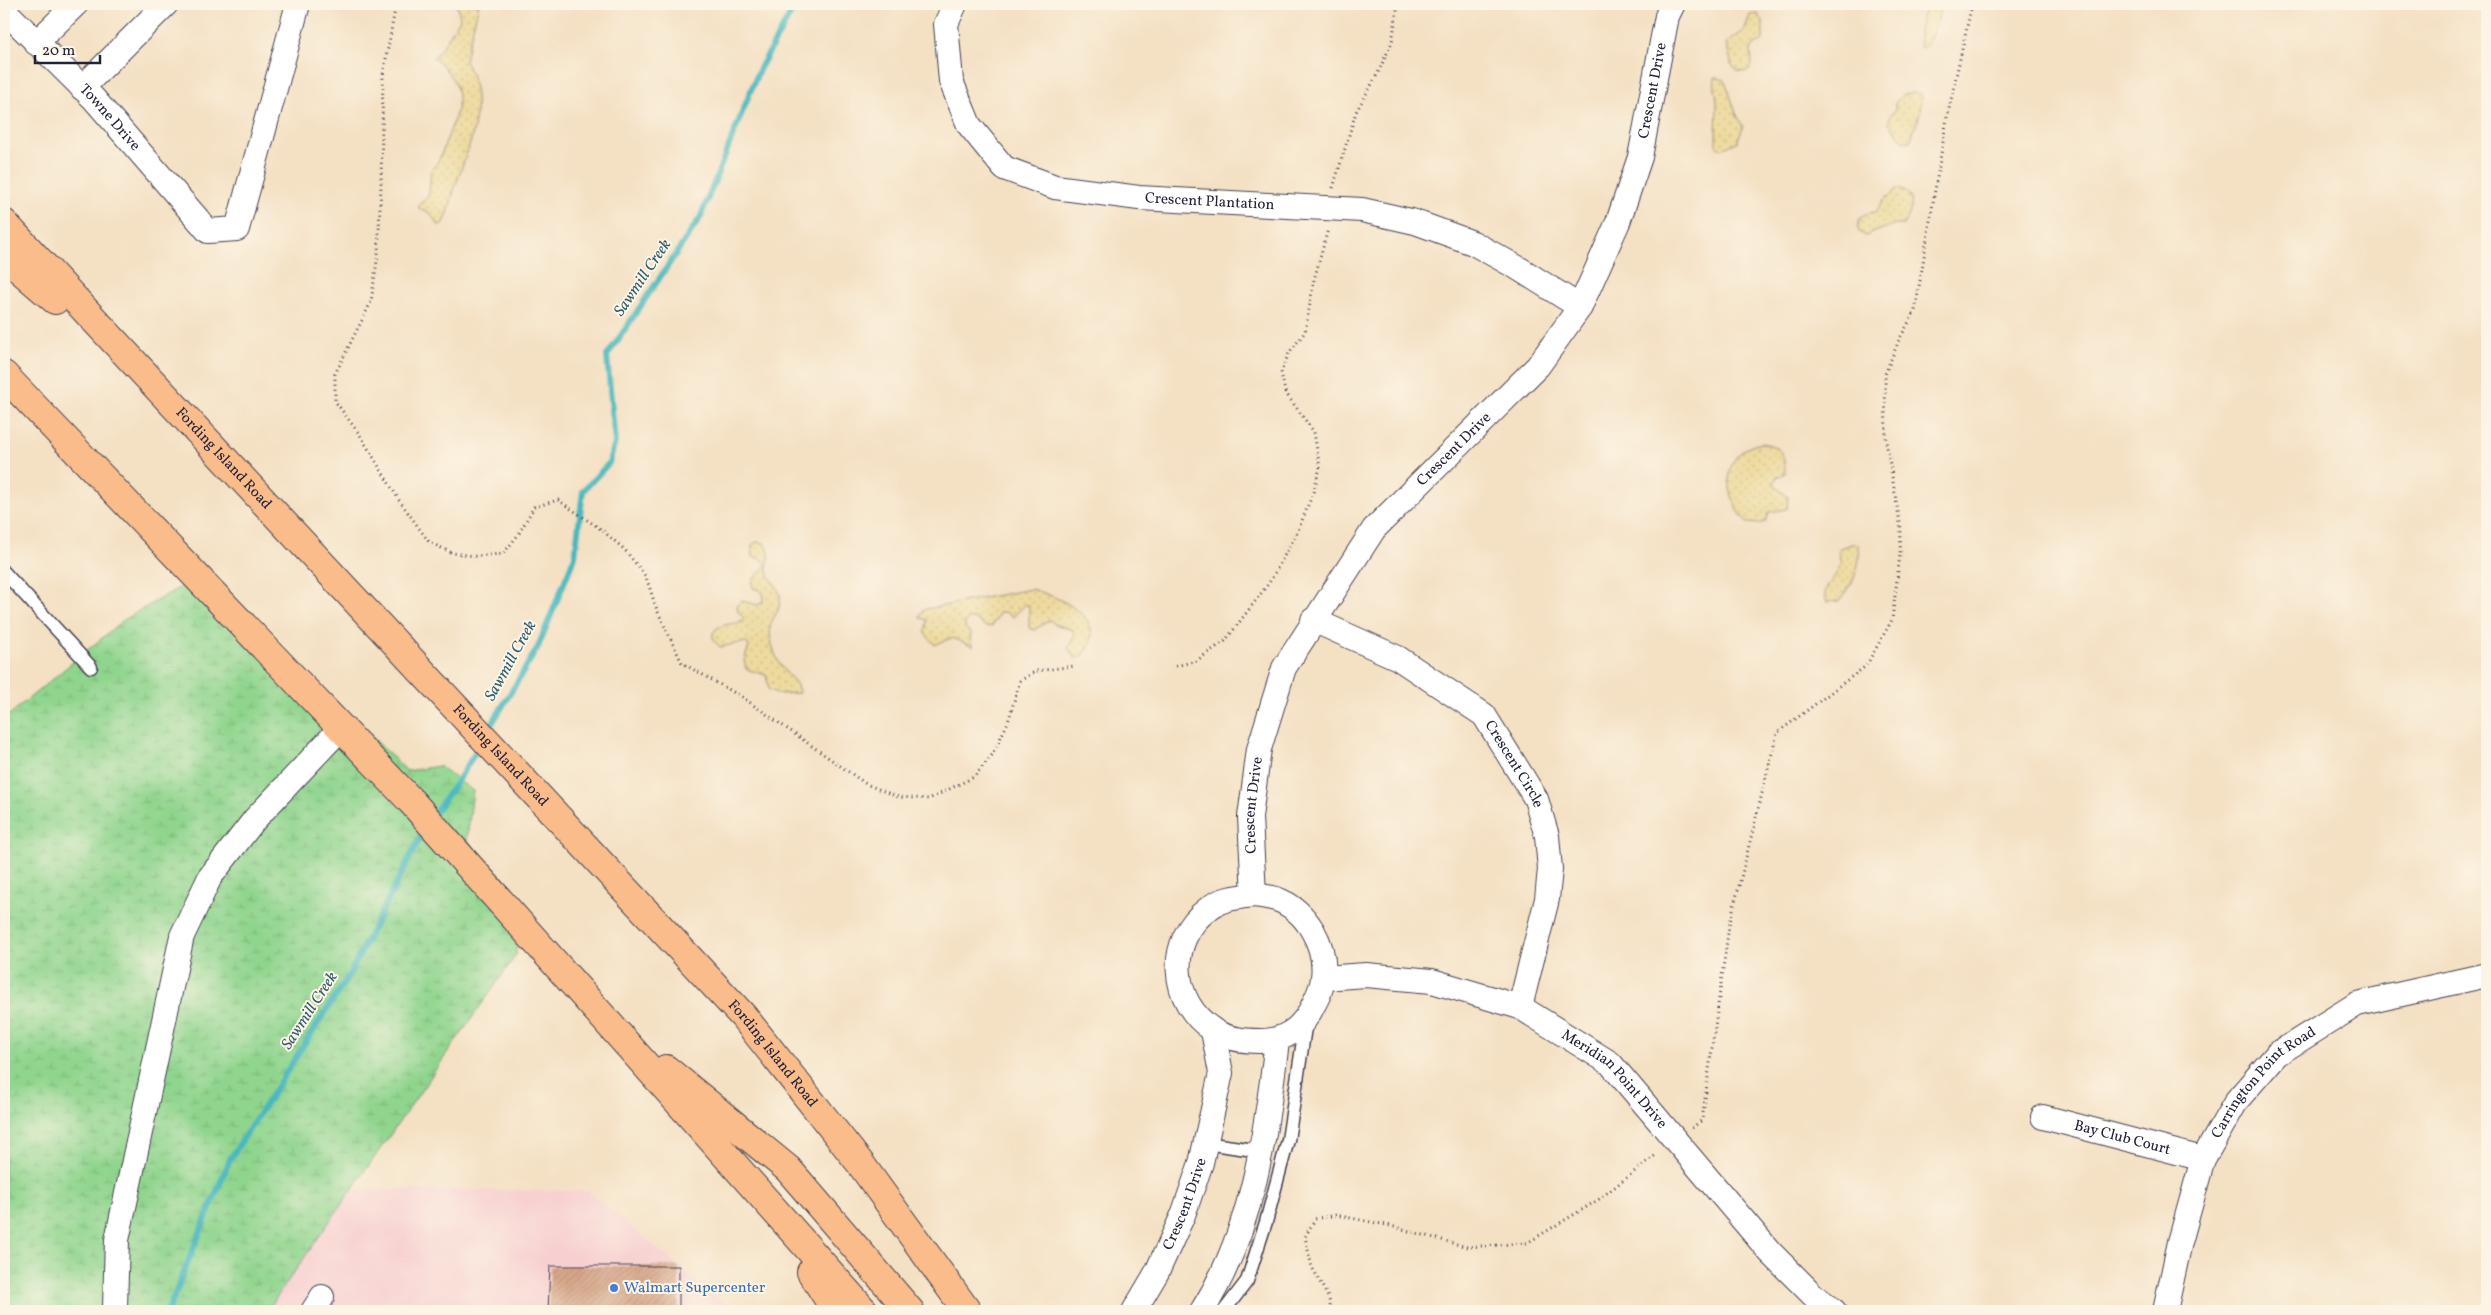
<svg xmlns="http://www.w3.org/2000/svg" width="2491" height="1315" font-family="Vollkorn,serif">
<defs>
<pattern id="wetland-marsh" width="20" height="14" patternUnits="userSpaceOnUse" patternTransform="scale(1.25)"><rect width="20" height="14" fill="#90d58e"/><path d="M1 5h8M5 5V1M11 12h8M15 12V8" fill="none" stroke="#7cb77b"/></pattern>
<pattern id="sand-dots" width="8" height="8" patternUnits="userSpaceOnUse" patternTransform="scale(1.25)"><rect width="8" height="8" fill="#eeda9e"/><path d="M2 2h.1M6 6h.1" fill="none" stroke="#ccbb89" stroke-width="1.8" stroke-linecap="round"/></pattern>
<pattern id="building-hatch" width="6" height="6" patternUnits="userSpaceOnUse" patternTransform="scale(1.25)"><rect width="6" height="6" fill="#d8a789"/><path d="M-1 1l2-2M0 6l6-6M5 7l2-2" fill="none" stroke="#b98f77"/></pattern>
</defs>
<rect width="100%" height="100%" fill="#fcf5e5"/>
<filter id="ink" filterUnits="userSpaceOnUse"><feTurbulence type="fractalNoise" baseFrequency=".02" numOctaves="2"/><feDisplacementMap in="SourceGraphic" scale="10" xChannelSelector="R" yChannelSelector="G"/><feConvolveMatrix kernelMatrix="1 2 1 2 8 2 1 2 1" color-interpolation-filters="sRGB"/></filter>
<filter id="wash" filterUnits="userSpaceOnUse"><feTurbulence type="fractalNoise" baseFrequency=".0096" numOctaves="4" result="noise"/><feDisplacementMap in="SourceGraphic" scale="20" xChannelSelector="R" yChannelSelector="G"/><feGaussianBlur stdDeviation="1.12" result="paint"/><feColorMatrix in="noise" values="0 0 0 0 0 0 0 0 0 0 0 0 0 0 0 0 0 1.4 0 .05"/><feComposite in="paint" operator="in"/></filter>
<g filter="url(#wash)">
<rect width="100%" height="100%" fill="#f4e0c3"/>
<path fill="#f7cfd0" d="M 322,1189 L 588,1191 L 733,1311 L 260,1311 Z"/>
<path fill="url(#wetland-marsh)" stroke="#597c64" d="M 192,580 L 210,580 L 407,771 L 439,766 L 473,791 L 467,839 L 518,908 L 516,955 L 267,1311 L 4,1311 L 4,719 L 125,619 Z"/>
<g fill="url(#sand-dots)" stroke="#887e6c">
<path d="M 452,4 L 479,4 L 465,60 C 489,106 470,143 455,187 C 451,199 450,213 443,224 L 438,225 L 430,213 L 419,209 L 419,205 L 429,194 L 431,170 C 440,163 443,148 447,139 C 456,113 466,98 449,74 C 444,67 440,62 433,58 L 441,49 L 460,19 L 458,8 Z"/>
<path d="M 1928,4 L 1941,4 C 1939,15 1932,45 1921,48 C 1916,35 1921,16 1928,4 Z"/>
<path d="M 1758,14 L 1763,21 L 1763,40 L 1751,48 L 1752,66 L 1747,72 L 1737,71 L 1731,64 C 1731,56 1727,51 1726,43 L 1744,31 L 1750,15 Z"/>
<path d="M 1715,77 L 1725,80 L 1736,113 L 1743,127 L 1737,142 L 1722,149 L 1717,147 C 1715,133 1717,118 1717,104 C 1717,94 1713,87 1715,77 Z"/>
<path d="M 1913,93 L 1921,94 L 1920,114 L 1910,141 L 1905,142 L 1889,123 L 1890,116 L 1895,110 L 1895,103 L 1902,95 Z"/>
<path d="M 1896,189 C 1918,191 1913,212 1903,225 L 1893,225 L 1865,236 L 1858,231 C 1857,217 1863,213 1876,212 L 1885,198 L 1891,195 Z"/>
<path d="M 1762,443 C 1781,446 1785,454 1785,474 L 1777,477 L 1774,483 L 1778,489 L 1788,497 L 1787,509 L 1769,512 L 1766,521 L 1759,524 L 1747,523 C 1724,497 1718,451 1762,443 Z"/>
<path d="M 756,542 L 764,543 C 775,558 765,560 768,572 C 771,584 783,588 780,604 C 778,615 769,620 770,632 C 771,645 776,661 785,671 C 791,679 798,682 799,693 L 780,694 L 769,690 L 766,675 L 746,669 L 744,660 L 749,647 L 746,642 L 720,647 C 700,629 726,623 740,623 L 744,618 L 738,612 L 737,605 L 742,601 L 757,605 L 762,603 L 764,596 L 761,591 L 753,588 C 749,576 763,574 766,564 L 762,559 L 753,557 L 752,545 Z"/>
<path d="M 1854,543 L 1859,545 C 1861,567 1853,584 1840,601 L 1827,602 C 1819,586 1838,579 1840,564 C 1841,559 1838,554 1840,548 Z"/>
<path d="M 1031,589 C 1059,597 1114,619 1082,657 L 1075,658 L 1068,648 L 1075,635 L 1073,630 L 1054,624 L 1050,620 L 1034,630 L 1029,628 L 1029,605 L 1025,605 L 1013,617 L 1005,612 L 1000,612 L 992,626 L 986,627 L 975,619 L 969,619 L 965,623 L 965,628 L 971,633 L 970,641 L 973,647 C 952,638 956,635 935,645 L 925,633 L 927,620 L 920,618 L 922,611 L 926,609 Z"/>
</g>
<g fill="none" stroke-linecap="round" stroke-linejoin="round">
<g stroke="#48b8be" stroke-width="6">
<path d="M 487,732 L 538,647 L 575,556 L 583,491 L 609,463 L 615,443 L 607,356 L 700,218 L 759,70 L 796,4"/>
<path d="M 433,815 L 459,779 L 480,745"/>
<path d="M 168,1311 L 230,1159 L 348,977 L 425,828"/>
</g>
</g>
<g id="blocks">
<path fill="url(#building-hatch)" d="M 550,1266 L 679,1266 L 679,1311 L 548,1311 Z"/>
</g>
</g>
<g filter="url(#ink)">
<use href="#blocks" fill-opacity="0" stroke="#423e4f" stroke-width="1"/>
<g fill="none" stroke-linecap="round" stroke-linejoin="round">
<defs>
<g id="lane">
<path d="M 4,572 L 91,667"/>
<path d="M 1205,1143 L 1261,1151"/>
<path d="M 1224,1311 L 1247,1281 L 1266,1222 L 1288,1140 L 1306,1021"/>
</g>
<g id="street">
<path id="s1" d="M 955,4 L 946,24 L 951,81 L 969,125 L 1004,168 L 1055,187 L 1139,198 L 1362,210 L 1415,222 L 1473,243 L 1518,268 L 1580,307"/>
<path id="s2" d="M 4,10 L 94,99 L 208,231 L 237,229 L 298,4"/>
<path d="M 36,43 L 76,4"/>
<path d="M 82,88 L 166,4"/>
<path id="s3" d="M 1313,620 L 1398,658 L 1484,715 L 1536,799 L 1547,836 L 1550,869 L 1547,899 L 1520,1007"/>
<path id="s4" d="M 1254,895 L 1250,817 L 1259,749 L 1284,668 L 1374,529 L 1538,366 L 1580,307 L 1618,222 L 1640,157 L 1667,16 L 1673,4"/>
<path d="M 1254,895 C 1261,896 1269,897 1276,899 C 1307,910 1327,946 1323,978 C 1322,990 1315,1002 1309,1013 C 1298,1032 1281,1041 1260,1041 C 1244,1041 1226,1039 1213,1030 C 1170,1002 1166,940 1208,909 C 1221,898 1238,897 1254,895 Z"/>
<path id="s5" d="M 1323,978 L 1366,975 L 1432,981 L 1520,1007 L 1610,1063 L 1770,1252 L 1814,1296 L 1834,1311"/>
<path id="s6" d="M 2043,1117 L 2203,1159"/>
<path d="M 116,1311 L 115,1307 L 117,1240 L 182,936 L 210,877 L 255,819 L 341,728"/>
<path d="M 313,1311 L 322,1297"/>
<path id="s7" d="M 1134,1311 L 1157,1272 L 1183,1215 L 1201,1163 L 1221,1073 L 1213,1031"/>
<path d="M 1202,1311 C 1253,1230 1266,1134 1277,1041"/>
<path id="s8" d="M 2165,1311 L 2180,1242 L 2203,1159 L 2237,1100 L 2277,1054 L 2357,1004 L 2487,975"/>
</g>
<g id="highway">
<path id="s9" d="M 4,223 L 743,1016 L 860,1163 L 967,1311"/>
<path d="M 4,256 L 55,300"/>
<path d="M 4,375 L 411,801 L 864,1311"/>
<path d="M 666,1069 L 788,1169 L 910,1311"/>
<path d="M 811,1272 L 836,1311"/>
</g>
</defs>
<use href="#lane" stroke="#423e4f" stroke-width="15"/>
<use href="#street" stroke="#423e4f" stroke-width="26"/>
<use href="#highway" stroke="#423e4f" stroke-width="30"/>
<g stroke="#423e4f" stroke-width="3" stroke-dasharray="1 4" stroke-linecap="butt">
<path d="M 396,4 L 383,75 L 381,185 L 378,254 L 371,302 L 335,374 L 335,401 L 360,435 L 399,500 L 429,542 L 452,553 L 475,556 L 503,554 L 518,535 L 534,507 L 558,500 L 602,530 L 625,550 L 646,577 L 657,610 L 682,663 L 742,697 L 866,784 L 898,797 L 929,799 L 974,777 L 993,754 L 1008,722 L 1020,681 L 1036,671 L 1075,666"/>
<path d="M 1333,188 L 1356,112 L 1377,75 L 1392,42 L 1398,4"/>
<path d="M 1176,666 L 1196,661 L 1225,641 L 1269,583 L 1297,533 L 1313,493 L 1320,468 L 1314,432 L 1285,392 L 1281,372 L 1289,353 L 1305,332 L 1314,280 L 1328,229"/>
<path d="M 1692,1128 L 1702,1120 L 1729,926 L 1777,733 L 1866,666 L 1892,620 L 1900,555 L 1901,529 L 1886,441 L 1885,374 L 1899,340 L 1915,311 L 1947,118 L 1972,4"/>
<path d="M 1331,1311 L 1329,1299 L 1312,1267 L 1305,1237 L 1315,1219 L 1336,1215 L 1391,1226 L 1467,1247 L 1527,1243 L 1598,1200 L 1657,1154"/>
</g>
<use href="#lane" stroke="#fff" stroke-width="12"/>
<use href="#street" stroke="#fff" stroke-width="24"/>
<use href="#highway" stroke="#fabc8b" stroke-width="28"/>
</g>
</g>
<circle fill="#3f7fe0" stroke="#fcf5e5" stroke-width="2" cx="614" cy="1288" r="5"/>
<g text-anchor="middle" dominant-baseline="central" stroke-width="4" stroke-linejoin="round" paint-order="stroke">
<g font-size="15" fill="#22223b" stroke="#fcf5e5">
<text stroke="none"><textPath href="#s4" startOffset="930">Crescent Drive</textPath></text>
<text stroke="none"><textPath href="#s2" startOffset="151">Towne Drive</textPath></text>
<text stroke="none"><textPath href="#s1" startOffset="392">Crescent Plantation</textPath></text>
<text stroke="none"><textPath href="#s4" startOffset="510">Crescent Drive</textPath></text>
<text stroke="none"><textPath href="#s9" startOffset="322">Fording Island Road</textPath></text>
<text stroke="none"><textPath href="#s9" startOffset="728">Fording Island Road</textPath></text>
<text stroke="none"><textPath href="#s3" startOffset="254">Crescent Circle</textPath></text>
<text stroke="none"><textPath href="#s4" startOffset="90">Crescent Drive</textPath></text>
<text stroke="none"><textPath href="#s9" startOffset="1132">Fording Island Road</textPath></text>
<text stroke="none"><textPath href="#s5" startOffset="321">Meridian Point Drive</textPath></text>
<text stroke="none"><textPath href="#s8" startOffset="256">Carrington Point Road</textPath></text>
<text stroke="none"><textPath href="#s6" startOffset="82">Bay Club Court</textPath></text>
<text stroke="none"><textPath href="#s7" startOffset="119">Crescent Drive</textPath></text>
</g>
<g font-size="15" fill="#366cbe" stroke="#fcf5e5" text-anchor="start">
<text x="624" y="1288">Walmart Supercenter</text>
</g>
<g font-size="16" font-style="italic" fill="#315e6f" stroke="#fcf5e5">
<text transform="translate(643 278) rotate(-56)">Sawmill Creek</text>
<text transform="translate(511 661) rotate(-61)">Sawmill Creek</text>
<text transform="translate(310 1011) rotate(-57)">Sawmill Creek</text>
</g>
</g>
<rect width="2491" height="1315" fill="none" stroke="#fcf5e5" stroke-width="20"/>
<path d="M35 55v8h65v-8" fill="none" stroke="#22223b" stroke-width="2.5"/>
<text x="42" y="55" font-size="15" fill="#22223b" stroke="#fcf5e5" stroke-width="4" paint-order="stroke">20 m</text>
</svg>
